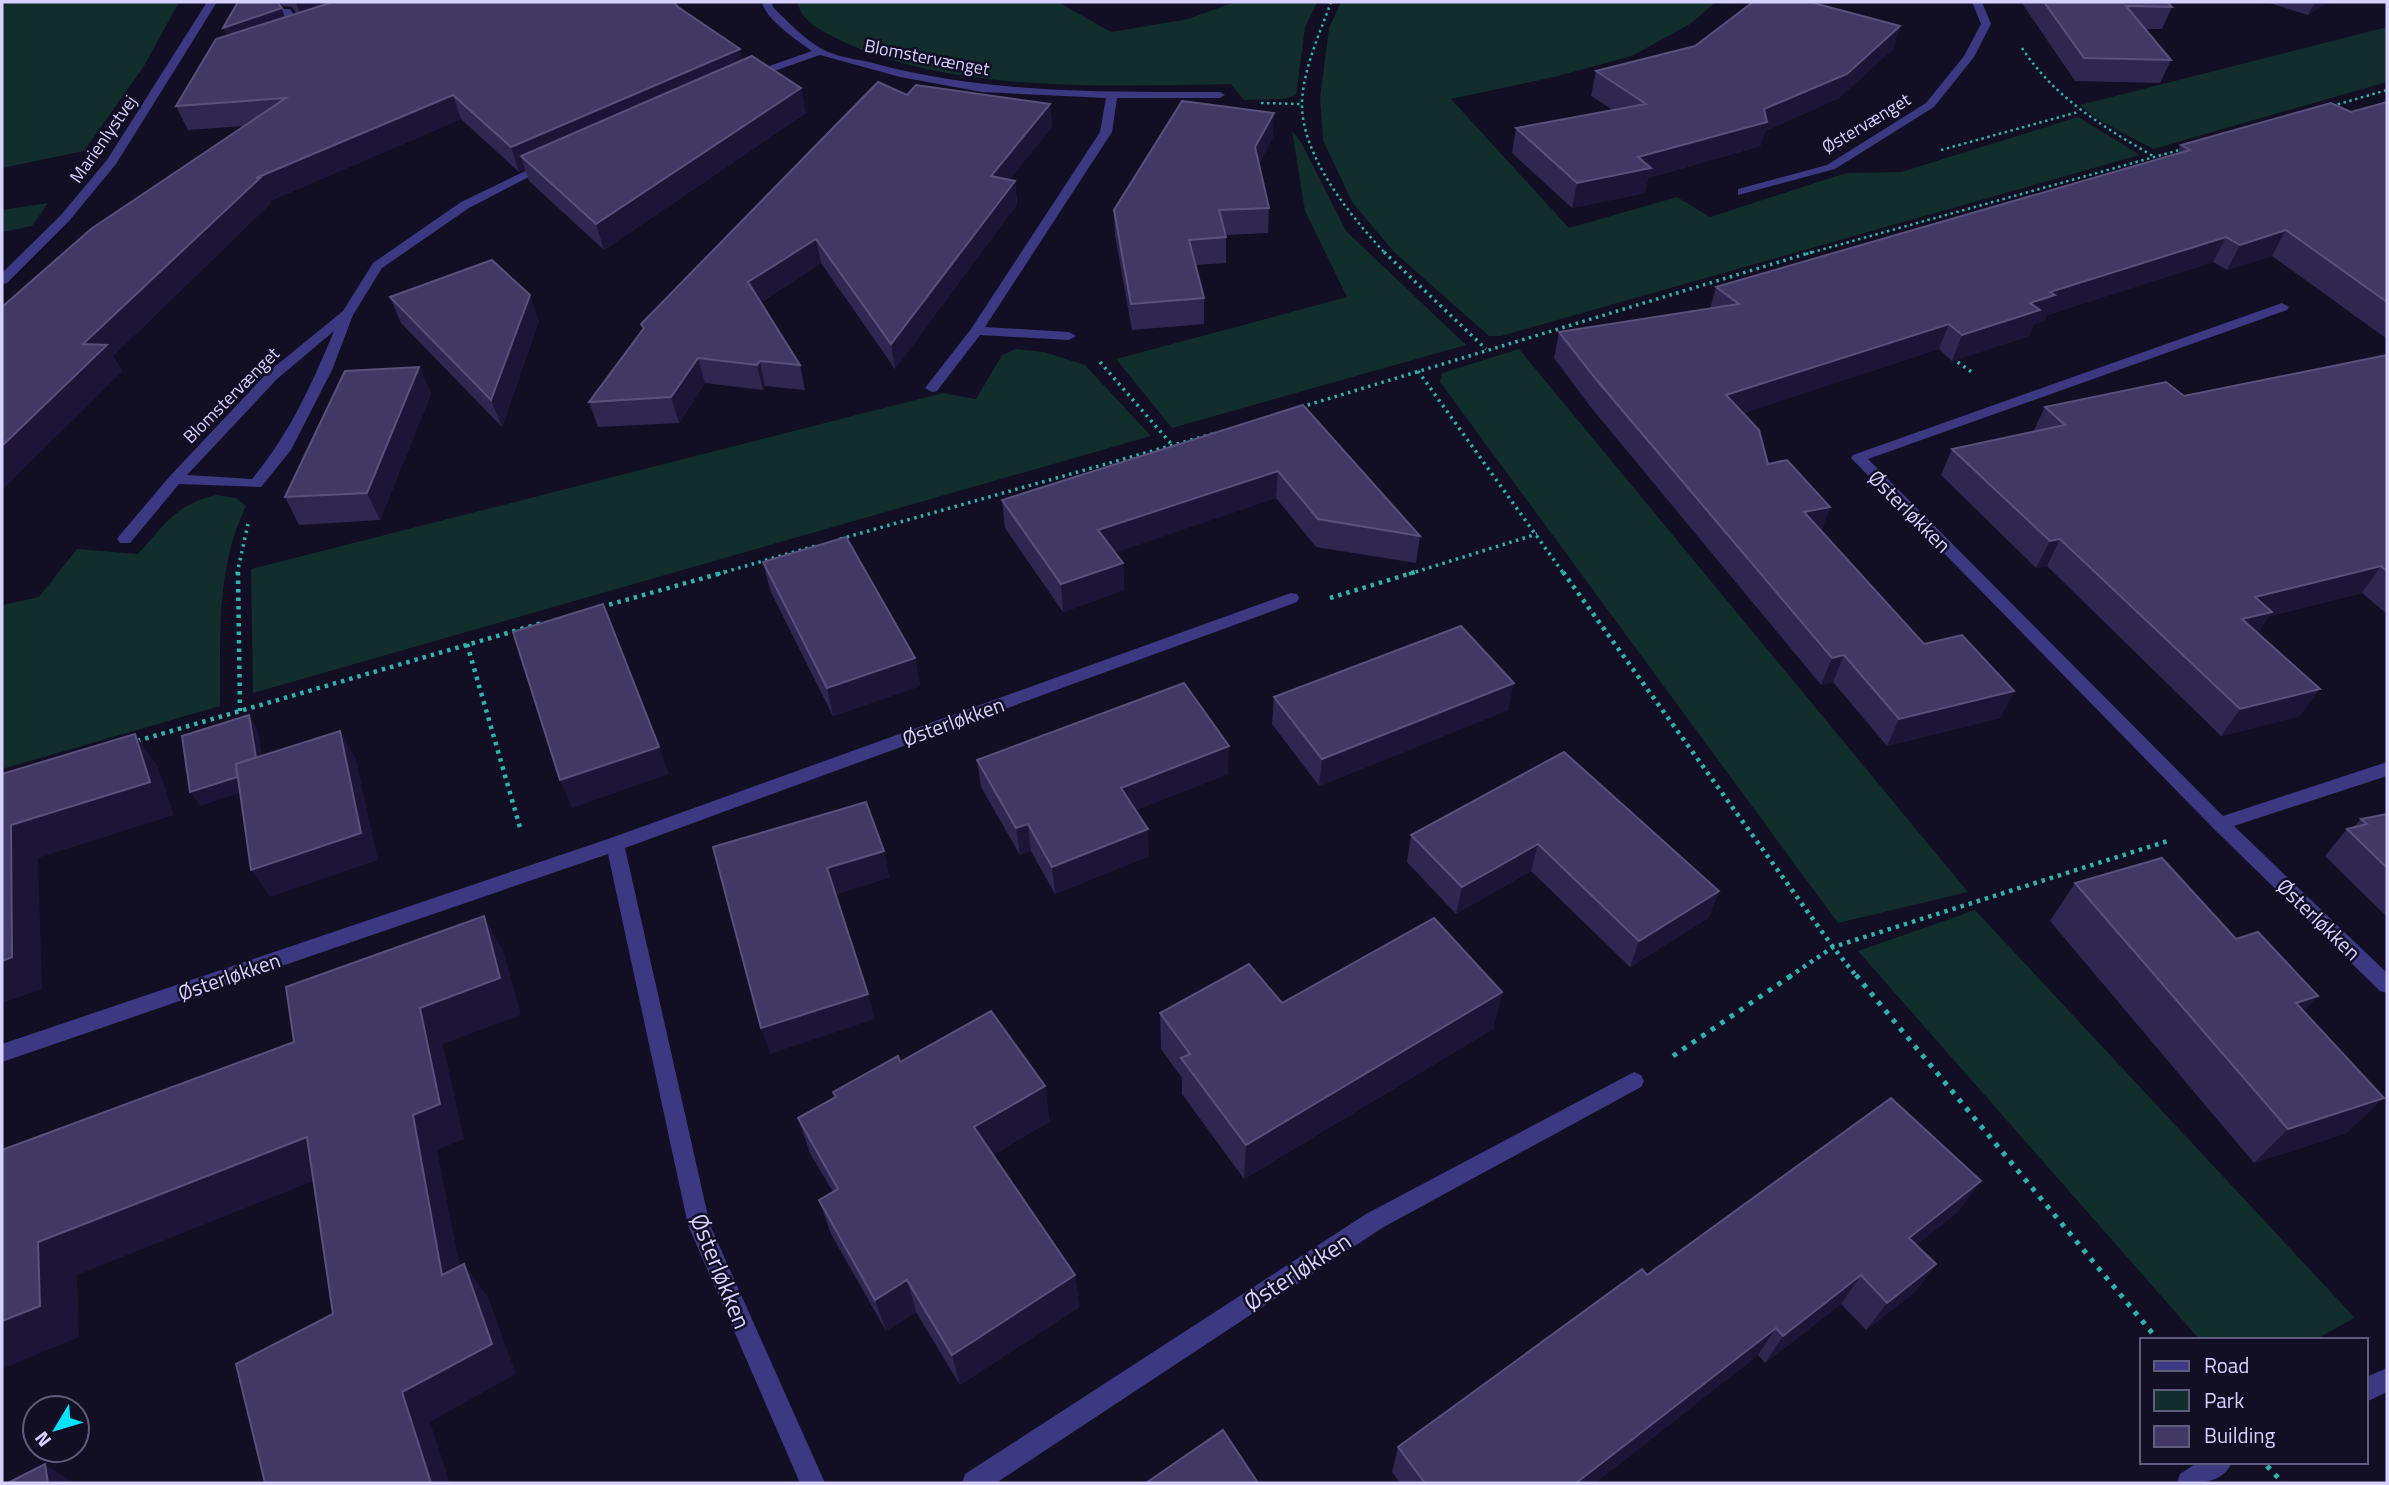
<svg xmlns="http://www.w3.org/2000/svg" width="2389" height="1485" font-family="'Titillium Web',sans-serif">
<rect width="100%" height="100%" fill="#120e23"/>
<g fill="#112d2c">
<path d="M 2,2 L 179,2 L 144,66 L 84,151 L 2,168 Z"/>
<path d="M 797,2 L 1058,2 L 1111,32 L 1188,19 L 1235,2 L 1317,2 L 1305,28 L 1296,95 L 1284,99 L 1244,100 L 1231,84 C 1110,86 943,94 834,37 C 817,28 802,21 797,2 Z"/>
<path d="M 1341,2 L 1716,2 L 1690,24 L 1632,56 L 1554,77 L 1451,99 L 1569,228 L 1677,197 L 1710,217 L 1846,173 L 1901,172 L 2078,117 L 2140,155 L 1501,336 L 1489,336 L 1394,252 L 1352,202 L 1323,140 L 1320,98 L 1329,28 Z"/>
<path d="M 2387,27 L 2387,82 L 2153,149 L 2097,119 L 2080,105 Z"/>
<path d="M 1292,131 L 1301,142 L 1346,231 L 1466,345 L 1172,428 L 1116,359 L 1347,297 L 1305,211 Z"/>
<path d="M 48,203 L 32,226 L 2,232 L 2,210 Z"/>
<path d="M 1016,349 L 1044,352 L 1085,365 L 1151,436 L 253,693 L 251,569 L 943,393 L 976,399 L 1002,355 Z"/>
<path d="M 1519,349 L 1968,892 L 1838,923 L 1440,382 L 1442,373 Z"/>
<path d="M 216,495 L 236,498 L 246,506 C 215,571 221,636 220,706 L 2,769 L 2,605 L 39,597 L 77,549 L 138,554 C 165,524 175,505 216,495 Z"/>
<path d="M 1975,910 L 2354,1317 L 2354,1318 L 2315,1340 L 2200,1340 L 1858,951 Z"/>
</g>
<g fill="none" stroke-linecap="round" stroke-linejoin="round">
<g stroke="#2fb4ac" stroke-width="2.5" stroke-dasharray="2.5 3.5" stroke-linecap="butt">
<path d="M 1331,2 C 1320,33 1304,67 1302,101 C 1300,155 1351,217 1386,254"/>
<path d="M 2022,48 C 2055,98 2102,126 2153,156"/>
<path d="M 1261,103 L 1302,104"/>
<path d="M 2332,106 L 2387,90"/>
<path d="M 1941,150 L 2078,112"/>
<path d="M 1806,254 L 2183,149"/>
</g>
<g stroke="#2fb4ac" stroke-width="3.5" stroke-dasharray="2.5 4.5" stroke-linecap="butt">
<path d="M 1384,252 L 1486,349"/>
<path d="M 1952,358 L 1973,373"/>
<path d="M 1100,362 L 1173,446"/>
<path d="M 1418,371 L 1564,574"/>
<path d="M 1301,407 L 1812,252"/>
<path d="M 840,539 L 1216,433"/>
<path d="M 237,574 L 248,524"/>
<path d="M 718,574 L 815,546"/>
<path d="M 1409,574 L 1537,534"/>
</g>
<g stroke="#2fb4ac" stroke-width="4.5" stroke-dasharray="3.5 5" stroke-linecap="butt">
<path d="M 238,572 L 240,711"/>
<path d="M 1563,572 L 1833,947 L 1857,977"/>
<path d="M 1330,598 L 1415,572"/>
<path d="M 601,607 L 725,572"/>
<path d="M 467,644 L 521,831"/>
<path d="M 137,741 L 542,623"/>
<path d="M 1789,977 L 1833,947 L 2171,840"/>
</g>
<g stroke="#2fb4ac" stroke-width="5" stroke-dasharray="4.5 7" stroke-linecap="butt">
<path d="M 1856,975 L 2158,1340"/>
<path d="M 1673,1056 L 1792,975"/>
<path d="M 2267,1466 L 2283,1483"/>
</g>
<g fill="#3c3982" fill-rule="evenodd">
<path d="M 207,2 L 217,2 L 116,164 L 69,221 L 7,283 L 2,284 L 2,273 L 61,215 L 107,160 Z"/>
<path d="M 762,2 L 772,2 L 773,7 C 788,22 803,38 822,49 C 836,57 857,59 873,63 C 986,94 1104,92 1220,92 L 1225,95 L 1220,98 L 1117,98 L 1112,132 L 985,327 L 1069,332 L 1076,336 L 1069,340 L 980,335 L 937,391 L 932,392 L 925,388 L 971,329 L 1100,132 L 1106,98 L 982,92 L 900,77 L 820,55 L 754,78 L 746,78 L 746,74 L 812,51 C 798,41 765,19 762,2 Z"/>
<path d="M 1972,2 L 1982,2 L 1991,24 L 1974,57 L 1934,107 L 1835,169 L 1738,195 L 1738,189 L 1827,165 L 1926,103 L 1964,56 L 1981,24 Z"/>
<path d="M 282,9 L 290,9 L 306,33 L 305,35 L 297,35 L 281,11 Z"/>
<path d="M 544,162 L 554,164 L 469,208 L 382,268 L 353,315 L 332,370 L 291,450 L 261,487 L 179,484 L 130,543 L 120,543 L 117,539 L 120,535 L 170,476 L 267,373 L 343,311 L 373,263 L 461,202 ZM 334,331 C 312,384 289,435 252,479 L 187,475 L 277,379 Z"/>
<path d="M 2282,303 L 2289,307 L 2287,310 L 1868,459 L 2223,816 L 2387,762 L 2387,776 L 2234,826 L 2387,973 L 2387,993 L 2380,991 L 2214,829 L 1851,458 L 1853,455 Z"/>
<path d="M 1291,593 L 1297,594 L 1299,598 L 1297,602 L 625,848 L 710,1225 L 825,1483 L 800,1483 L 688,1225 L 608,854 L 2,1062 L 2,1044 L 608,839 Z"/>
<path d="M 1634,1072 L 1641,1075 L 1644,1081 L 1641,1087 L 1382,1228 L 996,1483 L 962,1483 L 965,1474 L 1366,1214 Z"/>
<path d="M 2387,1368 L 2387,1392 L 2366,1402 L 2366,1377 Z"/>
<path d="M 2198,1462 L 2232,1462 C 2222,1485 2198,1483 2177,1483 L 2180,1474 Z"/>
</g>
</g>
<g fill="#302751" fill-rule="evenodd">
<path d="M 238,2 L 674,2 L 678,7 L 806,113 L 604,250 L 529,181 L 525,169 L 519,172 L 461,119 L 270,201 L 271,203 L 113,356 L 122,371 L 2,490 L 244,126 L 188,130 L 176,106 L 227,36 ZM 282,6 L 292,7 L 296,13 L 285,17 L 281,8 Z"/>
<path d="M 2021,2 L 2167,2 L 2172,7 L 2162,29 L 2145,29 L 2171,60 L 2160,83 L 2075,81 Z"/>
<path d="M 2266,2 L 2328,2 L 2308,15 Z"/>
<path d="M 1900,26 L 1893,49 L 1839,98 L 1765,131 L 1760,146 L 1648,178 L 1645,193 L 1572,208 L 1512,153 L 1516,128 L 1613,110 L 1591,96 L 1596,71 L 1695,46 Z"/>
<path d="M 907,95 L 1050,104 L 1052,127 L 1009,180 L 1015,181 L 1017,204 L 895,369 L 821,263 L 761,302 L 800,365 L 805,390 L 765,386 L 763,390 L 705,383 L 679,423 L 598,427 L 589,402 L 643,330 L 641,324 Z"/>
<path d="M 2387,102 L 2387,339 L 2272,256 L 2227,270 L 2213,262 L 2047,315 L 2044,321 L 2034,324 L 2029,336 L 1952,361 L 1939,349 L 1743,413 L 1768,464 L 1830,507 L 1821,531 L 1924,644 L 2014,691 L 2000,718 L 1887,746 L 1833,682 L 1821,685 L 1589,405 L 1554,358 L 1559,332 L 1710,309 L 1716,287 L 2177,153 L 2181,145 L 2351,112 Z"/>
<path d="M 1273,137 L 1259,164 L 1269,208 L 1268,233 L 1226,235 L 1226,263 L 1195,265 L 1204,298 L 1204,324 L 1132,330 L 1115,235 L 1114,210 Z"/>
<path d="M 390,297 L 539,321 L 502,427 L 401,323 Z"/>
<path d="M 2387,355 L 2387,614 L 2362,593 L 2269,616 L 2258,633 L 2300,716 L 2221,736 L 2047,566 L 2036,568 L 1941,475 L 1952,449 L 2033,432 L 2045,407 L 2184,396 Z"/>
<path d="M 419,367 L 431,394 L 380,520 L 299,525 L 285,497 Z"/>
<path d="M 1303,405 L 1420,536 L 1416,563 L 1316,547 L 1276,498 L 1115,552 L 1123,563 L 1124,590 L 1063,612 L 1005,528 L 1002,500 Z"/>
<path d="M 763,562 L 915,658 L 920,686 L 833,716 L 770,590 Z"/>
<path d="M 1274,697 L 1508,710 L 1319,786 L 1272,724 Z"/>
<path d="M 1564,752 L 1719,891 L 1708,918 L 1630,967 L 1531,871 L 1456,914 L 1407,862 L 1411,835 Z"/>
<path d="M 977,760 L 1228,774 L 1136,810 L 1149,856 L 1055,894 L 1031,851 L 1020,855 L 981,787 Z"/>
<path d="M 2387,814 L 2387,917 L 2325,856 L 2347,829 L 2354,827 L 2361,819 Z"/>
<path d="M 2075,883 L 2304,1012 L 2347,1133 L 2254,1163 L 2050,921 Z"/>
<path d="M 1502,992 L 1493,1029 L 1244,1179 L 1182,1094 L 1182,1078 L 1161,1049 L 1160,1013 L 1282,1003 Z"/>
<path d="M 900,1062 L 1050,1121 L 993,1155 L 1075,1275 L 1079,1307 L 960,1385 L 916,1312 L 886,1331 L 831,1234 L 819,1200 L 833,1192 L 810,1153 L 798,1118 L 835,1098 L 833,1092 Z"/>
<path d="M 1959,1211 L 1916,1245 L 1936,1264 L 1914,1293 L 1866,1330 L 1841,1304 L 1765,1363 L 1758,1355 L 1595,1483 L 1400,1483 L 1392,1472 L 1398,1447 L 1647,1275 Z"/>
</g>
<g fill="#1c1537">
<path d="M 274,2 L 280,2 L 282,6 L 281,8 L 291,31 L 233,51 L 223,28 Z"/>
<path d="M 300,2 L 382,2 L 305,26 L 296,3 Z"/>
<path d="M 2315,2 L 2328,2 L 2308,15 Z"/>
<path d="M 1900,26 L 1893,49 L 1839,98 L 1765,131 L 1760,146 L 1648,178 L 1645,193 L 1572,208 L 1577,183 L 1638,157 L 1764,109 Z"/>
<path d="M 740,49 L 745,72 L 521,156 L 525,169 L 519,172 L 511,147 Z"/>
<path d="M 801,88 L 806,113 L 604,250 L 596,224 Z"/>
<path d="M 453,95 L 461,119 L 270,201 L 271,203 L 113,356 L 122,371 L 2,490 L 2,446 L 83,344 L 256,178 Z"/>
<path d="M 1050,104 L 1052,127 L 993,200 L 991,176 Z"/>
<path d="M 1274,113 L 1273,137 L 1255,172 L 1255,147 Z"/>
<path d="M 1015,181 L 1017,204 L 895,369 L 891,344 Z"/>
<path d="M 2286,230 L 2272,256 L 2227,270 L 2240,245 Z"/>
<path d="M 2226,237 L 2213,262 L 2047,315 L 2044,321 L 2034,324 L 2029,336 L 1952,361 L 1962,335 L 2050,292 Z"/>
<path d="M 816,239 L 821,263 L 754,306 L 748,282 Z"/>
<path d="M 530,295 L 539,321 L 502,427 L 491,400 Z"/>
<path d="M 1949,324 L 1939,349 L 1718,421 L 1726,395 Z"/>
<path d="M 698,358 L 705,383 L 679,423 L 671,397 Z"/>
<path d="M 760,361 L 765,386 L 763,390 L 757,365 Z"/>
<path d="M 419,367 L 431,394 L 380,520 L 367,493 Z"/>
<path d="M 1278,471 L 1276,498 L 1100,558 L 1098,530 Z"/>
<path d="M 1830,507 L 1820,534 L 1804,512 Z"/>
<path d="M 2060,539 L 2047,566 L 2036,568 L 2050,541 Z"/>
<path d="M 1123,563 L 1124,590 L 1063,612 L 1061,584 Z"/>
<path d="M 2381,566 L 2362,593 L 2269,616 L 2254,639 L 2224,646 L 2255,597 Z"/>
<path d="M 1844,655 L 1833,682 L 1821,685 L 1832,658 Z"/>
<path d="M 915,658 L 920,686 L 833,716 L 827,688 Z"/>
<path d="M 1514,683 L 1508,710 L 1319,786 L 1322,759 Z"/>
<path d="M 2320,689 L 2300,716 L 2221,736 L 2240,709 Z"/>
<path d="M 2014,691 L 2000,718 L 1887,746 L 1899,719 Z"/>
<path d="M 249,715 L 258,730 L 267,784 L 200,806 L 190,792 Z"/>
<path d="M 340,731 L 356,759 L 378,860 L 270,897 L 251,870 Z"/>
<path d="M 135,734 L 158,767 L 174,815 L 38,858 L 42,989 L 2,1003 L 2,961 L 11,825 Z"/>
<path d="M 1229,746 L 1228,774 L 1123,815 L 1121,788 Z"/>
<path d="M 659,747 L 669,774 L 572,808 L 560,780 Z"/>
<path d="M 1028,824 L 1031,851 L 1020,855 L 1016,828 Z"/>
<path d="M 1148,829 L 1149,856 L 1055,894 L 1052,867 Z"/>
<path d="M 1538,844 L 1531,871 L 1456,914 L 1462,887 Z"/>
<path d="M 884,851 L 890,878 L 834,895 L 827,868 Z"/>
<path d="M 1719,891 L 1708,918 L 1630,967 L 1639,941 Z"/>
<path d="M 484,916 L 504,953 L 521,1015 L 443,1044 L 464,1139 L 437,1150 L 468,1308 L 442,1275 L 413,1115 L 420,1008 Z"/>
<path d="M 1502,992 L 1493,1029 L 1244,1179 L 1246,1145 Z"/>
<path d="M 868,994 L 875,1019 L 770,1054 L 761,1028 Z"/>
<path d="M 2318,996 L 2285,1032 L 2296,1003 Z"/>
<path d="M 1045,1086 L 1050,1121 L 981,1162 L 974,1127 Z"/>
<path d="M 2384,1098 L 2347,1133 L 2254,1163 L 2288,1129 Z"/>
<path d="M 307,1137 L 336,1172 L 77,1275 L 79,1337 L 2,1369 L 2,1321 L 38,1242 Z"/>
<path d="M 1981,1181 L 1959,1211 L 1889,1267 L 1909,1238 Z"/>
<path d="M 464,1264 L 488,1297 L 516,1374 L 430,1422 L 450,1483 L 431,1483 L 402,1392 Z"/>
<path d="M 1936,1264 L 1914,1293 L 1866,1330 L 1887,1303 Z"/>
<path d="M 1075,1275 L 1079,1307 L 960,1385 L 952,1355 Z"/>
<path d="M 1861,1275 L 1841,1304 L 1765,1363 L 1783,1336 Z"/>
<path d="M 907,1280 L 916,1312 L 886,1331 L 875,1300 Z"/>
<path d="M 1776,1328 L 1758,1355 L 1595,1483 L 1576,1483 Z"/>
<path d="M 45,1464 L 74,1483 L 48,1483 Z"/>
</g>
<g fill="#413964" stroke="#59517c" stroke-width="2">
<path d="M 238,2 L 277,2 L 282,8 L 223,28 Z"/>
<path d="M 333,2 L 674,2 L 678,7 L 740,49 L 511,147 L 453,95 L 256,178 L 260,178 L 83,344 L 107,345 L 2,446 L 2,307 L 91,229 L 286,98 L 176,106 L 216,39 Z"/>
<path d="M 1753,2 L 1810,2 L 1900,26 L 1847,74 L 1764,109 L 1767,122 L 1638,157 L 1651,168 L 1577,183 L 1516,128 L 1646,104 L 1596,71 L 1695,46 Z"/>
<path d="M 2044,2 L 2167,2 L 2172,7 L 2126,6 L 2171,60 L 2084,58 Z"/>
<path d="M 752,56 L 801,88 L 596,224 L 521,156 Z"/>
<path d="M 878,82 L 907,95 L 916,85 L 1050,104 L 991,176 L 1015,181 L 891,344 L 816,239 L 748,282 L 800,365 L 760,361 L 757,365 L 698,358 L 671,397 L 589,402 L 644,328 L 641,324 Z"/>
<path d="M 1182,101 L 1274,113 L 1255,147 L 1269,208 L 1219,210 L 1226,237 L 1189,240 L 1204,298 L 1131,304 L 1114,210 Z"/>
<path d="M 2387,102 L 2387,302 L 2286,230 L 2240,245 L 2226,237 L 2050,292 L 2055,295 L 2030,303 L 2040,310 L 1962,335 L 1949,324 L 1726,395 L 1759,430 L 1768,464 L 1787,460 L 1830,507 L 1804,512 L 1924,644 L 1962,635 L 2014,691 L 1899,719 L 1844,655 L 1832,658 L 1595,378 L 1559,332 L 1739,304 L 1716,287 L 2190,150 L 2181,145 L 2331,103 L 2351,112 Z"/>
<path d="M 492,260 L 530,295 L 491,400 L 390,297 Z"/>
<path d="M 2387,355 L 2387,571 L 2381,566 L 2255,597 L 2272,612 L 2242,619 L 2320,689 L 2240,709 L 2060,539 L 2050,541 L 1952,449 L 2065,425 L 2045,407 L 2166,382 L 2184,396 Z"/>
<path d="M 419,367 L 367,493 L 285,497 L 345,371 Z"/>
<path d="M 1303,405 L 1420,536 L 1318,519 L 1278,471 L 1098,530 L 1123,563 L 1061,584 L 1002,500 Z"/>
<path d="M 846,537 L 915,658 L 827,688 L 763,562 Z"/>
<path d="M 603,604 L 659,747 L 560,780 L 513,632 Z"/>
<path d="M 1461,626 L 1514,683 L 1322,759 L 1274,697 Z"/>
<path d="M 1184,683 L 1229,746 L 1121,788 L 1148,829 L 1052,867 L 1028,824 L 1016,828 L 977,760 Z"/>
<path d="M 249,715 L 256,758 L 236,764 L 237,777 L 190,792 L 182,736 Z"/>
<path d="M 340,731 L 361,833 L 251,870 L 236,764 Z"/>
<path d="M 135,734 L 150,782 L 11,825 L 12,957 L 2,961 L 2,774 Z"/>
<path d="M 1564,752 L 1719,891 L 1639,941 L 1538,844 L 1462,887 L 1411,835 Z"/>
<path d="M 866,802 L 884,851 L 827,868 L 868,994 L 761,1028 L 713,847 Z"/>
<path d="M 2387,814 L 2387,868 L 2347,829 L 2367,824 L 2361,819 Z"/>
<path d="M 2162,858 L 2236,939 L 2258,932 L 2318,996 L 2296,1003 L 2384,1098 L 2288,1129 L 2075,883 Z"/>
<path d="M 484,916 L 500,978 L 420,1008 L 440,1104 L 413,1115 L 442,1275 L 464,1264 L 492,1344 L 402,1392 L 431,1483 L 265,1483 L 236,1364 L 333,1314 L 307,1137 L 38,1242 L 40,1306 L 2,1321 L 2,1150 L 294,1042 L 286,987 Z"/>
<path d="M 1434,918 L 1502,992 L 1246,1145 L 1181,1058 L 1190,1054 L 1160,1013 L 1249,964 L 1282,1003 Z"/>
<path d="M 991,1011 L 1045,1086 L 974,1127 L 1075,1275 L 952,1355 L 907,1280 L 875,1300 L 819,1200 L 838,1189 L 798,1118 L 836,1097 L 833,1092 L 898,1056 L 900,1062 Z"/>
<path d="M 1891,1098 L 1981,1181 L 1909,1238 L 1936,1264 L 1887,1303 L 1861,1275 L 1783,1336 L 1776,1328 L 1576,1483 L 1425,1483 L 1398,1447 L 1642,1269 L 1647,1275 Z"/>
<path d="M 1223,1430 L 1258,1483 L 1146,1483 Z"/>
<path d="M 45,1464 L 48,1483 L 8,1483 Z"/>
</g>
<g text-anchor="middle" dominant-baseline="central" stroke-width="5" stroke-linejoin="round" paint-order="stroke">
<g font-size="18" fill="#d6d1ff" stroke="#120e23">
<text transform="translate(927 57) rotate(11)">Blomstervænget</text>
<text transform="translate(1866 123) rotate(-31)">Østervænget</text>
<text transform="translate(103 139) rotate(-55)">Marienlystvej</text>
<text transform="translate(231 395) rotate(-45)">Blomstervænget</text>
</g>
<g font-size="21" fill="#d6d1ff" stroke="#120e23">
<text transform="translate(1910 511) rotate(45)">Østerløkken</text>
<text transform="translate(953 721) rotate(-20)">Østerløkken</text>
<text transform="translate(2319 919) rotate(44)">Østerløkken</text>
<text transform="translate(229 976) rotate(-19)">Østerløkken</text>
</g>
<g font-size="24" fill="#d6d1ff" stroke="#120e23">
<text transform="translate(721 1271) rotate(68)">Østerløkken</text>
<text transform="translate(1297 1271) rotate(-33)">Østerløkken</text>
</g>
</g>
<rect width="2389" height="1485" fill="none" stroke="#d6d1ff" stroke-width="7"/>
<rect x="2140" y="1338" width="228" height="126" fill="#120e23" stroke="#605c7b" stroke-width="2"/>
<rect x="2154" y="1361" width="35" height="10" fill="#3c3982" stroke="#605c7b" stroke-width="2"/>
<text x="2204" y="1373" font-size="21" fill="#d6d1ff">Road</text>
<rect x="2154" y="1390" width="35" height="21" fill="#112d2c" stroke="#605c7b" stroke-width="2"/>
<text x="2204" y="1408" font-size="21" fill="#d6d1ff">Park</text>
<rect x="2154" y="1426" width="35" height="21" fill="#413964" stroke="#605c7b" stroke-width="2"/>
<text x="2204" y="1443" font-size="21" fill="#d6d1ff">Building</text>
<g transform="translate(56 1429) rotate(232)"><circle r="33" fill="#120e23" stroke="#605c7b" stroke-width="2"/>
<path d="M0-5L12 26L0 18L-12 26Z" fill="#02e2fa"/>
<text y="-10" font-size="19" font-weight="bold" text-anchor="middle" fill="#d6d1ff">N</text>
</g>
</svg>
